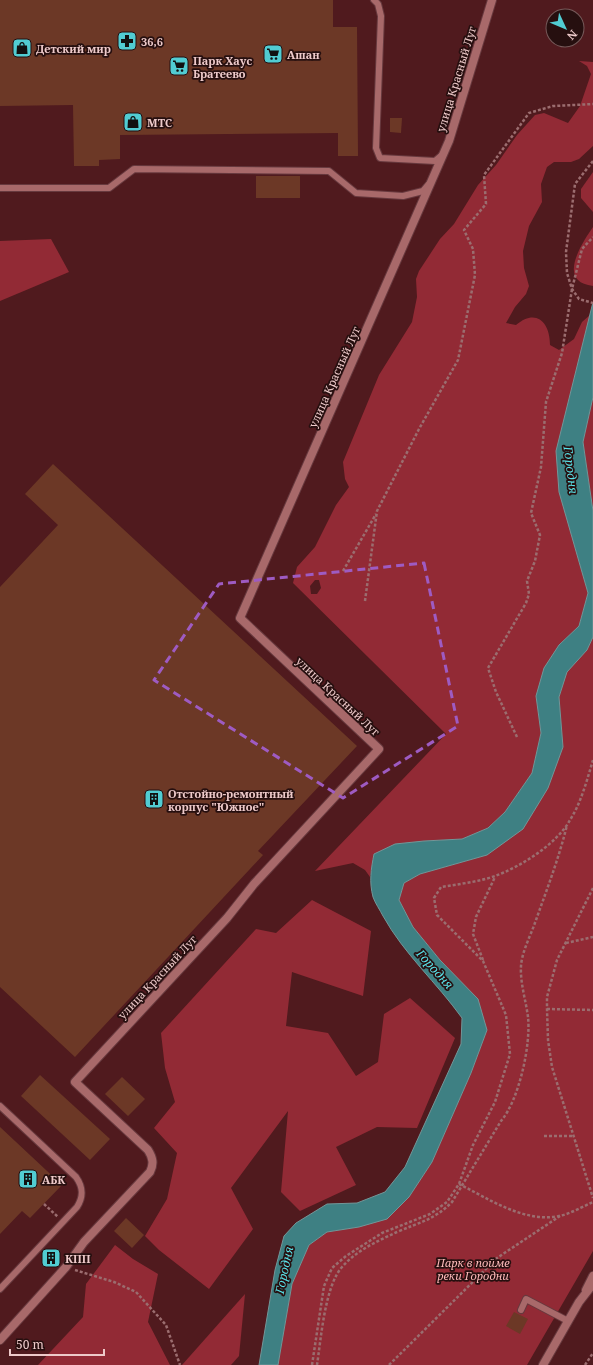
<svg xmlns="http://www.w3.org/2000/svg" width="593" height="1365" font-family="'Noto Serif',serif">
<rect width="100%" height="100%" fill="#501a1e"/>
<g fill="#922a35" fill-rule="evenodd">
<path d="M 579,61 L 593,62 L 593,146 L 579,159 L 571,162 L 554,162 L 547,167 L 541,184 L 542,202 L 529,226 L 523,251 L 524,268 L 529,286 L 526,294 L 515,307 L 506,323 L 516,325 C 536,308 550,322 550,345 L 559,350 L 574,339 L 582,322 L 590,315 L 575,380 L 575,546 L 588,593 L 579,626 L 559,645 L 536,696 L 541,733 L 532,773 L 505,812 L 488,828 L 462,839 L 424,841 L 374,854 L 370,877 L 365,870 L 353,863 L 315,871 L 446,734 L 293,583 L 297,567 L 315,547 L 336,505 L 349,487 L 345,479 L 343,462 L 379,375 L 412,322 L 417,297 L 416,279 L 419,271 L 440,239 L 454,224 L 478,185 L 496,165 L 517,135 L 535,115 L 544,113 L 568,123 L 580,106 L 591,74 L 587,66 ZM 315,580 L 319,580 L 321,588 L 317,594 L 311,594 L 310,586 Z"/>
<path d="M 593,172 L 593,212 L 581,198 L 581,189 Z"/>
<path d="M 593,227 L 593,286 C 556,282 582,243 593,227 Z"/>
<path d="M 51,239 L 69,272 L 0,301 L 0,241 Z"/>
<path d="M 593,397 L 593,511 L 583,442 Z"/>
<path d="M 593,637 L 593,1251 L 527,1365 L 278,1365 L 292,1284 L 309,1245 L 327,1232 L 359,1227 L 409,1197 L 432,1162 L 471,1073 L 487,1030 L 440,960 L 413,927 L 399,900 L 404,883 L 420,874 L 487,855 L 563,747 L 559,697 L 567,671 L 587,650 Z"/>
<path d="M 312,900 L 371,931 L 363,996 L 292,972 L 286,1026 L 328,1033 L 356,1076 L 378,1062 L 384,1014 L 410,998 L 455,1038 L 417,1128 L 377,1127 L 336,1147 L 356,1185 L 300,1211 L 281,1192 L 288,1111 L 231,1188 L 253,1229 L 209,1289 L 159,1250 L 145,1236 L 167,1199 L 177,1153 L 154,1128 L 175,1102 L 165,1068 L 161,1033 L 256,929 L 276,933 Z"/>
<path d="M 115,1245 L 133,1259 L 158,1274 L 148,1322 L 170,1365 L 38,1365 L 83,1317 L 86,1284 Z"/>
<path d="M 245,1294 L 239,1356 L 231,1365 L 182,1365 Z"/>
</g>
<path fill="#3e8083" stroke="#739698" d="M 593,302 L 593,397 L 583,442 L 593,511 L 593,637 L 587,650 L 567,672 L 559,697 L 563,747 L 548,788 L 523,829 L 487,855 L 420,874 L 404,883 L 399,900 L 413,927 L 440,960 L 478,999 L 487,1030 L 471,1073 L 432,1162 L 409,1197 L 387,1219 L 359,1227 L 327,1232 L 309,1245 L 292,1284 L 278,1365 L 259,1365 L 275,1270 L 284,1236 L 296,1223 L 327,1204 L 357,1203 L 385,1192 L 405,1167 L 461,1044 L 462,1018 C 437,983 404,954 383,916 C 380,910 375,903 373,897 C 369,882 371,869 374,854 L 395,844 L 424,841 L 462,839 L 488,828 L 505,812 L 532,773 L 541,733 L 536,696 L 544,668 L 559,645 L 579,626 L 588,593 L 559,492 L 556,451 Z"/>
<g fill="#6c3826">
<path d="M 0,0 L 333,0 L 333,27 L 357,27 L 358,156 L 338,156 L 338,133 L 120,135 L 120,159 L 99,160 L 99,166 L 74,166 L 73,105 L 0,106 Z"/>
<path d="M 390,118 L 402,118 L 401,133 L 390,132 Z"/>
<rect x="256" y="176" width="44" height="22"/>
<path d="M 53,464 L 357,746 L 258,851 L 263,855 L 75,1057 L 0,987 L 0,587 L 58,525 L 25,494 Z"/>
<path d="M 40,1075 L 110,1139 L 90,1160 L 21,1096 Z"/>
<path d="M 122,1077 L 145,1099 L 128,1116 L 105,1094 Z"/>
<path d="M 0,1127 L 62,1185 L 30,1218 L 22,1211 L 0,1234 Z"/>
<path d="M 126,1218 L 144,1235 L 132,1248 L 114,1231 Z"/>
<path d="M 51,1250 L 60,1258 L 51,1267 L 43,1259 Z"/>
<path d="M 514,1312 L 528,1319 L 520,1334 L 506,1326 Z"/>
</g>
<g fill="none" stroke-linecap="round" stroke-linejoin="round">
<defs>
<g id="service">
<path d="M 374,0 L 378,4 L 381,16 L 376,148 L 380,158 L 435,161 L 442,155"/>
<path d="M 0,188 L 109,188 L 134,169 L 329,171 L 356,193 L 403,196 L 423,191 L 428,185"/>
<path d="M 0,1106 L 76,1177 C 83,1187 84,1196 77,1207 L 0,1289"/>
<path d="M 521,1310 L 526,1299 L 568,1321"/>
</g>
<g id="minor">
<path d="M 586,1290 L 593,1276"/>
<path d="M 0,1340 L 66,1267 L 84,1242 L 150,1172 C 154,1164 153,1158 148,1150 L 75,1082 L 227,918 L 254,884 L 379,749 L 240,618 L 449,141 L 492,0"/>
</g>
<path id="tertiary" d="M 543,1365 L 579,1302 L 593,1284"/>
</defs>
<use href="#service" stroke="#67393e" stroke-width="8"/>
<use href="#minor" stroke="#67393e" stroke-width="10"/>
<use href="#tertiary" stroke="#67393e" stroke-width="10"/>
<g stroke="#9b6d6f" stroke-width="2.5" stroke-dasharray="3 2" stroke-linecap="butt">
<path d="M 593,161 L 575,184 L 566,252 L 567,273 L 572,289 L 579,299 L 593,303"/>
<path d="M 343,571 L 376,514"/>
<path d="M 365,601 L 377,511 L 419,429 L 458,360 L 475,275 L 473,249 L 464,230 L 486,204 L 484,175 L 529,113 L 553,106 L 593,104"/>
<path d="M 517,737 L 496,692 L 488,668 L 526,603 L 529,594 L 527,581 L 535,561 L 540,535 L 531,513 L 541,467 L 546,402 L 562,353 L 572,289 L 582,249 L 593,237"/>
<path d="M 593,888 L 557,960 L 547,997 L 547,1009 L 548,1040 L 552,1067 L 593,1198"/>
<path d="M 566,943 L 593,937"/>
<path d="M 483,960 L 473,934 L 476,917 L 495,877"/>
<path d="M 547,1009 L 593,1010"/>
<path d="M 544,1136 L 574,1136"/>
<path d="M 459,1184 C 489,1199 524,1223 559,1216 C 570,1214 582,1207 593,1202"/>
<path d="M 44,1204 L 58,1217"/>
<path d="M 48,1250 L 59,1261"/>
<path d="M 75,1270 L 114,1282 L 136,1292 L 166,1325 L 180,1365"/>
<path d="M 312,1365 L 324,1286 L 332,1268 L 346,1256 L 382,1233 L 430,1214 L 447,1202 L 459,1184 L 473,1145 L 495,1102 L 510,1054 L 506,1015 L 483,961 L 437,915 L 434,898 L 441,887 C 459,884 478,882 495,876 C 520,867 557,844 570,820 C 581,803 587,780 593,760"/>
<path d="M 317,1365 C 321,1339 325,1284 343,1266 C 357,1250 378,1241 397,1232 C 420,1222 434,1220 452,1202 L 501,1121 C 519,1100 531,1045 528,1017 C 526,1001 520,983 521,966 C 522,951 531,935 536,920 C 547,889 559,858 567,825"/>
<path d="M 389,1365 L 497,1258 L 560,1216"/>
<path d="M 585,1365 L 593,1353"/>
</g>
<use href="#service" stroke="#a8696a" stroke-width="6"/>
<use href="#minor" stroke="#a8696a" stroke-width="8"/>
<use href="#tertiary" stroke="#a8696a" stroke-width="8"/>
</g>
<path fill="none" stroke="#9e5bc2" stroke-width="3" stroke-dasharray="8 5" stroke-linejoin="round" d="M 424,563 L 458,726 L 343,798 L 154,680 L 219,584 Z"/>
<defs>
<symbol id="pharmacy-square" viewBox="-11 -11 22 22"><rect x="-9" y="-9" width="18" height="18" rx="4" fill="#51ccd2" stroke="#260f0f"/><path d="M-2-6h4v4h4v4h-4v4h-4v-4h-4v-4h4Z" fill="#111"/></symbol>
<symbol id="shop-square" viewBox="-11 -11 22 22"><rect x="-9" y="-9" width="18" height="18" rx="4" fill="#51ccd2" stroke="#260f0f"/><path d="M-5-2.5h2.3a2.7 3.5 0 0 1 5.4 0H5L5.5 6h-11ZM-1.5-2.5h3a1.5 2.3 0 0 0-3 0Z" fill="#111"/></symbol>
<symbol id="supermarket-square" viewBox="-11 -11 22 22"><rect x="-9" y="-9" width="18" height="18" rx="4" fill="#51ccd2" stroke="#260f0f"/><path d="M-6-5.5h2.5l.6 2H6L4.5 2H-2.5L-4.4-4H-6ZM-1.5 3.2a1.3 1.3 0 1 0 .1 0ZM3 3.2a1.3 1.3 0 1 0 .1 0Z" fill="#111"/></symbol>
<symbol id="building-square" viewBox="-11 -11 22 22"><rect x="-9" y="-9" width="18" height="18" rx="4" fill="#51ccd2" stroke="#260f0f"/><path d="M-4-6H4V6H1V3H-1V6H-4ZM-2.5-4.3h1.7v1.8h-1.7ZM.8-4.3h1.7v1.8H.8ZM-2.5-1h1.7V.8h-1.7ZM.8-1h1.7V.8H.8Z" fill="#111"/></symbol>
</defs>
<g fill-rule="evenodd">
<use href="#pharmacy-square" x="116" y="30" width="22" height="22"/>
<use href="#shop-square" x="11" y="37" width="22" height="22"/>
<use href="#supermarket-square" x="262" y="43" width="22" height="22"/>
<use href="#supermarket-square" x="168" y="55" width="22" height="22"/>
<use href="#shop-square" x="122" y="111" width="22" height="22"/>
<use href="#building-square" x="143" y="788" width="22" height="22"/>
<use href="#building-square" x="17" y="1168" width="22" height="22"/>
<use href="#building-square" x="40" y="1247" width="22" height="22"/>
</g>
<g text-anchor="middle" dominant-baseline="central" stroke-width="3.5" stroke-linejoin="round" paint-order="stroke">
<g font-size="11" font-weight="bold" fill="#eecaca" stroke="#260f0f" text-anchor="start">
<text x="141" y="41">36,6</text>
<text x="36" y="48">Детский мир</text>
<text x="287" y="54">Ашан</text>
<text x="193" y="60">Парк Хаус<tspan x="193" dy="13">Братеево</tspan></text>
<text x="147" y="122">МТС</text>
<text x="168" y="793">Отстойно-ремонтный<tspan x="168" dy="13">корпус "Южное"</tspan></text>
<text x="42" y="1179">АБК</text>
<text x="65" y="1258">КПП</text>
</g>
<g font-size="11" fill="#eecaca" stroke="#260f0f">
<text transform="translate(456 79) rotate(-73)">улица Красный Луг</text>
<text transform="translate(334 377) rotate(-66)">улица Красный Луг</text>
<text transform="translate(338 696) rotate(43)">улица Красный Луг</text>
<text transform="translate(157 977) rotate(-47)">улица Красный Луг</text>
</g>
<g font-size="11" font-style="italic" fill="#febaba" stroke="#260f0f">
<text x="473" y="1262">Парк в пойме<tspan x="473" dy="13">реки Городни</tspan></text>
</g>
<g font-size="12" font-style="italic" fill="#5ae4ea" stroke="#260f0f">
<text transform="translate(571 470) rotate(83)">Городня</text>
<text transform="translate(435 969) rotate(48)">Городня</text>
<text transform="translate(284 1270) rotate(-78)">Городня</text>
</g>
</g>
<g transform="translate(565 28) rotate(134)"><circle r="19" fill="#260f0f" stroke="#765a5a"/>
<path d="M0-3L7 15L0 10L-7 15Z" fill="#51ccd2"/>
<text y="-6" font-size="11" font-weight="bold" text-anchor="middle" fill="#eecaca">N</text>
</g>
<path d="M10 1349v6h94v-6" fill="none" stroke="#eecaca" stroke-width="2"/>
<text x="16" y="1349" font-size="12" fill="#eecaca" stroke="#260f0f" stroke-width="3" paint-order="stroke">50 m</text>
</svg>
